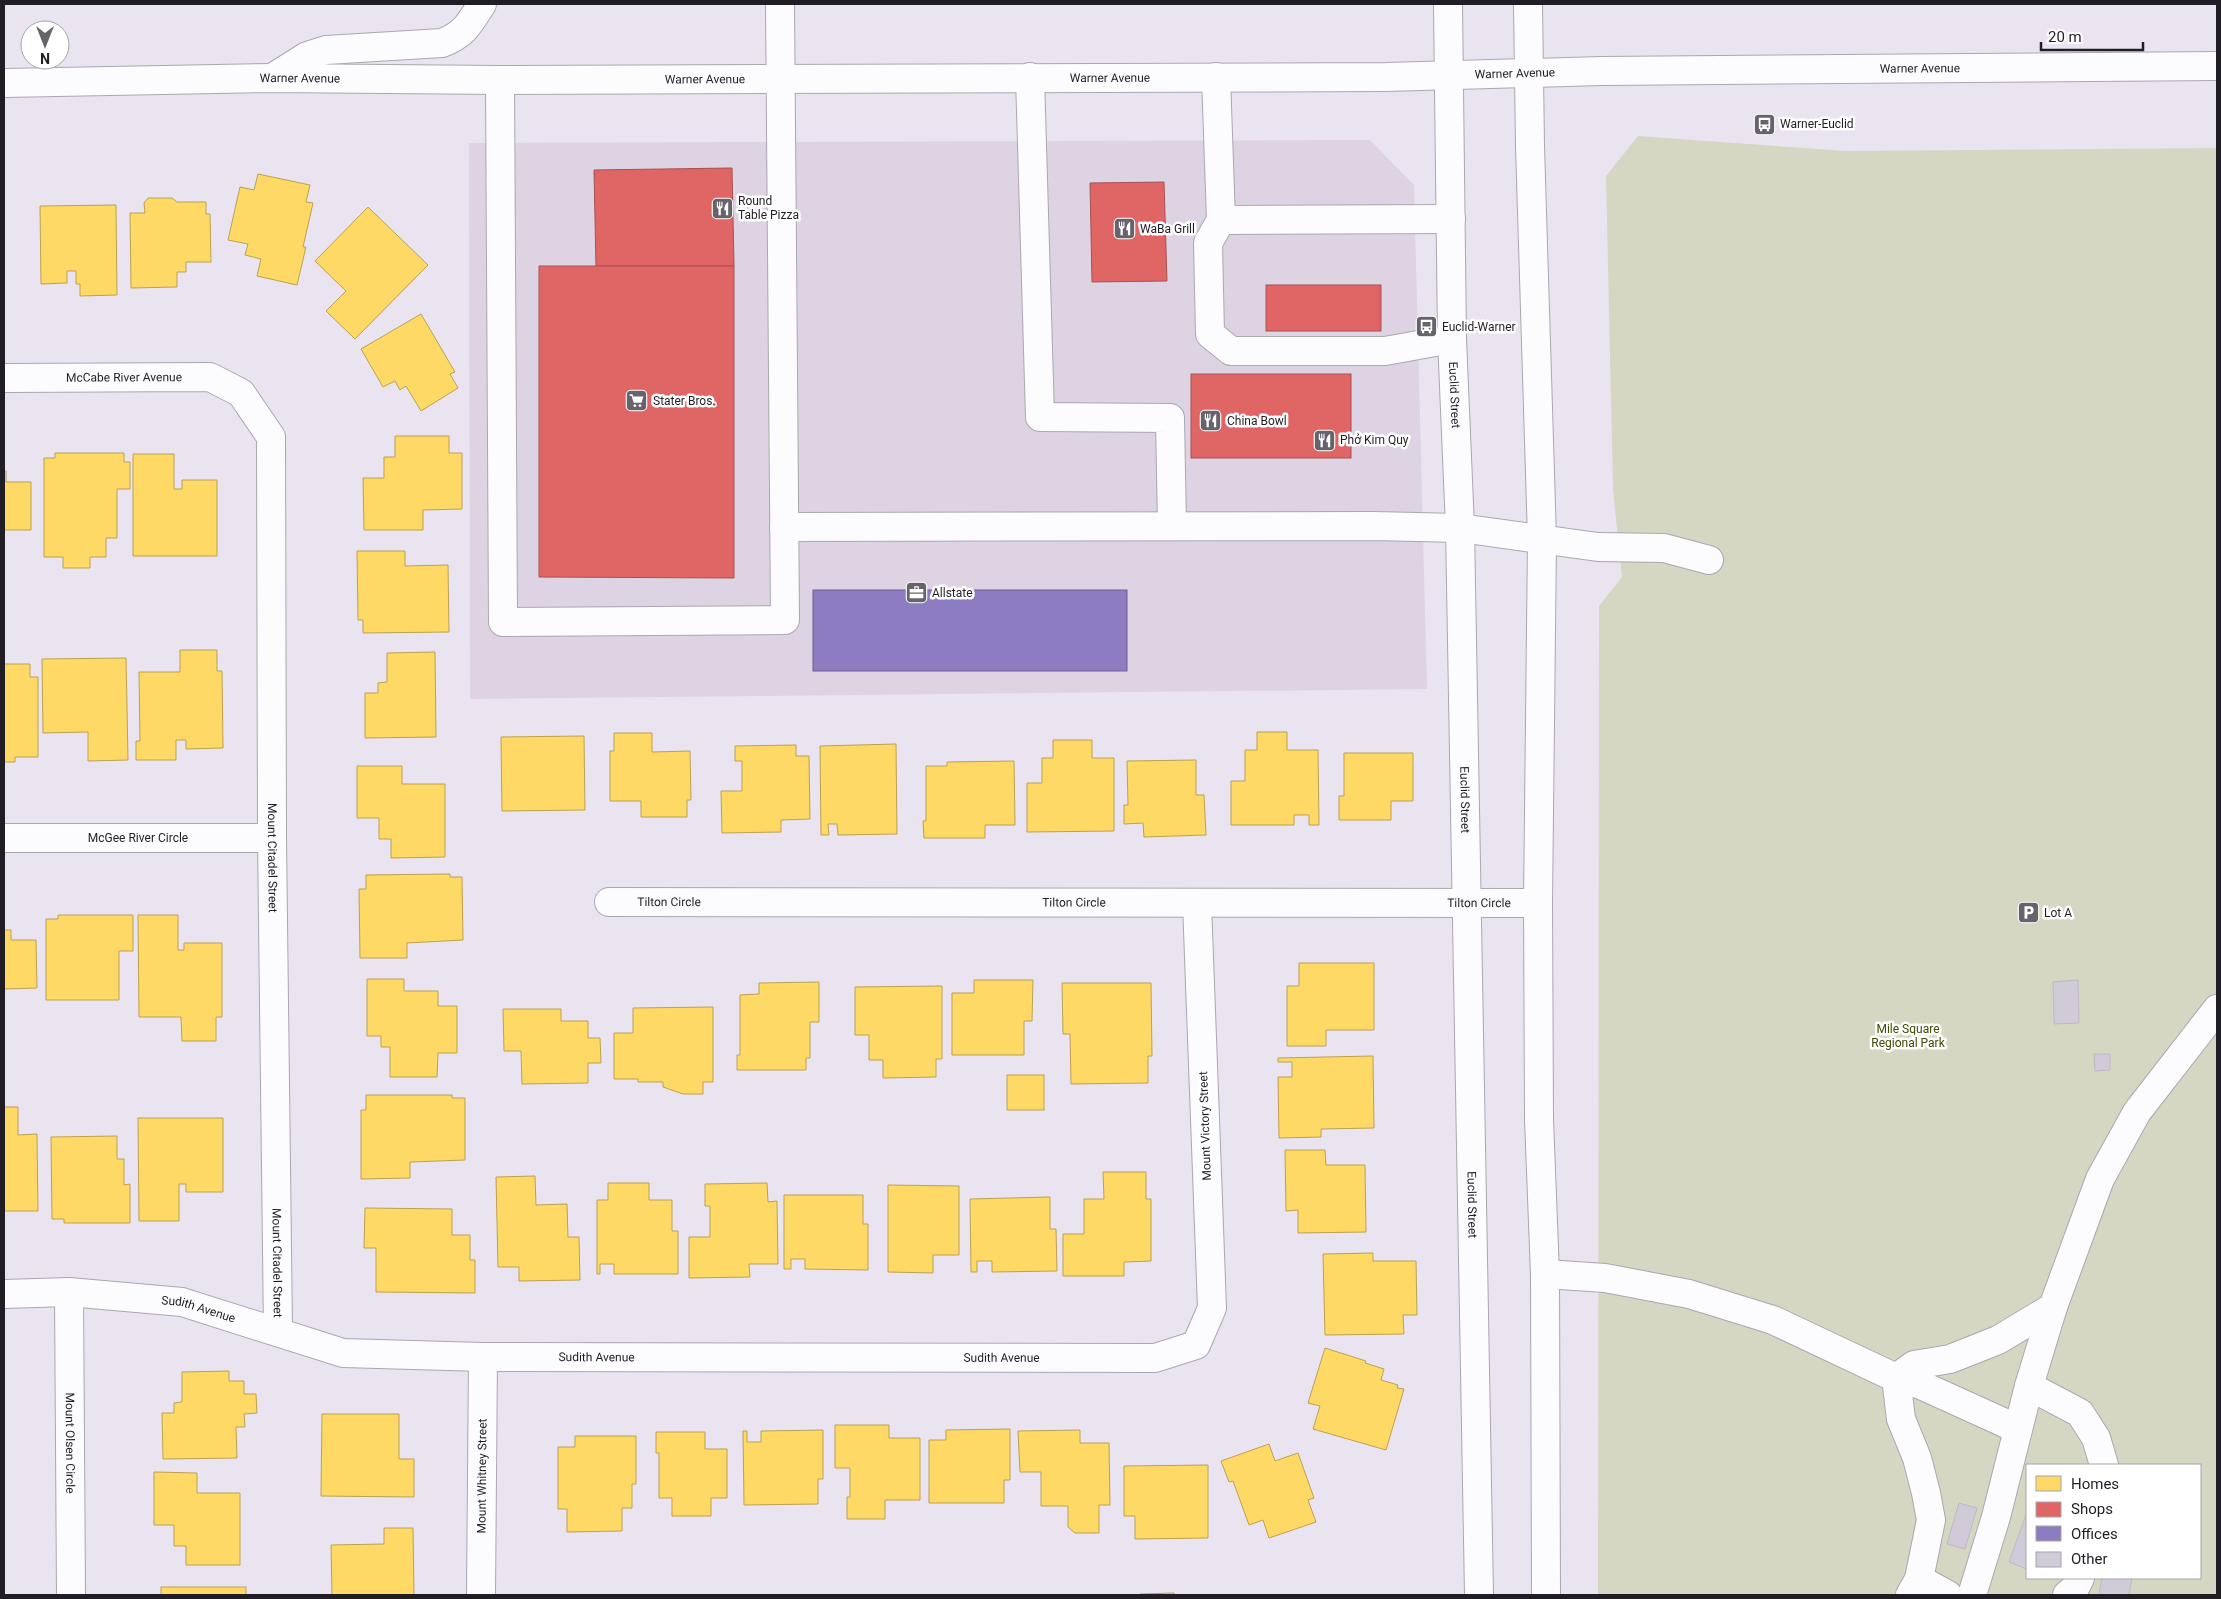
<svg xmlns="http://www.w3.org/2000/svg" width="2221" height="1599" font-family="Roboto,sans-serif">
<rect width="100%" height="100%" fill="#eae4f0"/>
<path fill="#ded3e3" d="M 1370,140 L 1414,185 L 1427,689 L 470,699 L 469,143 Z"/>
<path fill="#d5d7c3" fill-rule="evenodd" d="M 1638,136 L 1845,151 L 2217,148 L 2217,1595 L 1598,1595 L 1599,606 L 1622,577 L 1613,490 L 1606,176 ZM 2027,1465 L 2200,1465 L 2200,1578 L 2027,1578 Z"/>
<g fill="#ffd966" stroke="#bca152">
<path d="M 258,174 L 310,185 L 306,202 L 313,203 L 303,247 L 306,247 L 297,285 L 257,276 L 261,259 L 245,255 L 248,244 L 228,240 L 240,187 L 254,190 Z"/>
<path d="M 148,198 L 172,198 L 177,202 L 206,202 L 206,214 L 210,214 L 211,262 L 186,262 L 186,272 L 177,272 L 177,287 L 131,288 L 130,213 L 145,213 L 144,203 Z"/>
<path d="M 116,205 L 117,295 L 80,296 L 80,284 L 76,284 L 76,271 L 67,271 L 67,283 L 41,284 L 40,206 Z"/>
<path d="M 368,207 L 428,265 L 355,339 L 326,311 L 346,291 L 315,261 Z"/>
<path d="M 421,314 L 455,372 L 450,374 L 458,388 L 421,411 L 406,386 L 400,390 L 395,381 L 383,387 L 361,349 Z"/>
<path d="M 395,436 L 449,436 L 449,453 L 462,453 L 462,509 L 423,510 L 423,530 L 364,530 L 363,478 L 384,478 L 384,457 L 395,457 Z"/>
<path d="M 55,453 L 124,453 L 124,462 L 130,462 L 130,489 L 117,489 L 117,538 L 106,538 L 106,557 L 90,557 L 90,568 L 63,568 L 63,557 L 44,557 L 44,458 L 55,458 Z"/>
<path d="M 133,454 L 174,454 L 174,489 L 182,489 L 182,480 L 217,480 L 217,556 L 133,556 Z"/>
<path d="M 4,471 L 6,471 L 6,482 L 31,482 L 31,530 L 4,530 Z"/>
<path d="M 357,551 L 405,551 L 405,566 L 448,565 L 449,632 L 363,633 L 363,620 L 358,620 Z"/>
<path d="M 180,650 L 217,650 L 217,671 L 222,671 L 223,748 L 186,749 L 186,740 L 176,740 L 176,760 L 136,760 L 136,741 L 140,741 L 139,672 L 180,672 Z"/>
<path d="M 435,652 L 436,737 L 365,738 L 365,693 L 378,693 L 378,683 L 387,682 L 387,653 Z"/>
<path d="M 126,658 L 128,760 L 88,761 L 88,732 L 43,733 L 42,659 Z"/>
<path d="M 4,664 L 30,664 L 30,677 L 38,677 L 38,757 L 15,757 L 15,762 L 4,762 Z"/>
<path d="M 1257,732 L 1287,732 L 1287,750 L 1318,750 L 1319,825 L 1309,825 L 1309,815 L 1294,815 L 1294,825 L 1231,825 L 1231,781 L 1245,781 L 1245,750 L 1257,750 Z"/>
<path d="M 614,733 L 652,733 L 652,752 L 690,751 L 691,800 L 687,800 L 687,817 L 641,817 L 641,801 L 610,801 L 610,751 L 614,751 Z"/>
<path d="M 584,736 L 585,810 L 502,811 L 501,737 Z"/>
<path d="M 1053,740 L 1092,740 L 1092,758 L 1114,758 L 1114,831 L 1027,832 L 1027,783 L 1042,783 L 1042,758 L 1053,758 Z"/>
<path d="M 896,744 L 897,834 L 838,835 L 837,824 L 828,824 L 829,835 L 821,835 L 820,746 Z"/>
<path d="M 796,745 L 796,756 L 809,756 L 810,819 L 781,820 L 781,832 L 722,833 L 721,791 L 742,791 L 742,761 L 735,761 L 735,746 Z"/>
<path d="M 1344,753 L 1413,753 L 1413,801 L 1391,801 L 1391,820 L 1339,820 L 1339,796 L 1344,796 Z"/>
<path d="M 1196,760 L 1196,795 L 1204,795 L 1206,835 L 1144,837 L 1143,823 L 1124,824 L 1124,805 L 1128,805 L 1127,761 Z"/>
<path d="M 1014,761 L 1015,825 L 985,825 L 985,838 L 924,838 L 923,821 L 926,821 L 926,766 L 947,766 L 947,762 Z"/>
<path d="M 357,766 L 402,766 L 402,784 L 445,784 L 445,857 L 391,858 L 391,839 L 379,839 L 379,818 L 357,818 Z"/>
<path d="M 450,874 L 450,877 L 462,877 L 463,940 L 407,943 L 407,958 L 360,958 L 359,889 L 366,889 L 366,875 Z"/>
<path d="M 58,915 L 133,915 L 133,951 L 119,951 L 119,1000 L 46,1000 L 46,919 L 58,919 Z"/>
<path d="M 138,915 L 178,915 L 178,950 L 184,950 L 184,943 L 222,943 L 222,1017 L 216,1017 L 216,1041 L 182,1041 L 181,1017 L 139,1017 Z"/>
<path d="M 4,930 L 11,930 L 11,940 L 36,940 L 37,988 L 4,989 Z"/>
<path d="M 1299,963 L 1374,963 L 1374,1030 L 1326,1030 L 1326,1046 L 1287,1046 L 1287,986 L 1299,986 Z"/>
<path d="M 367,979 L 404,979 L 404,991 L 438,991 L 438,1006 L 457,1006 L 457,1053 L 438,1053 L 437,1077 L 390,1077 L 390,1047 L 381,1047 L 381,1036 L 367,1036 Z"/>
<path d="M 974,980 L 1033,980 L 1032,1021 L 1024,1021 L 1024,1055 L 952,1055 L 952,993 L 974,993 Z"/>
<path d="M 819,982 L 819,1022 L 810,1022 L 810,1058 L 806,1058 L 806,1070 L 737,1070 L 737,1055 L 740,1055 L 740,995 L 759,994 L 759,983 Z"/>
<path d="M 1062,983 L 1151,983 L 1152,1056 L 1148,1056 L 1148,1083 L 1071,1084 L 1070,1034 L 1063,1034 Z"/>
<path d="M 942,986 L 942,1059 L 936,1059 L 936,1077 L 883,1078 L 883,1060 L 869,1060 L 869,1035 L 855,1035 L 855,987 Z"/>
<path d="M 713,1007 L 713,1082 L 703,1082 L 703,1094 L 683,1094 L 663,1087 L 663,1082 L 638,1082 L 638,1079 L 614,1079 L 614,1033 L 633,1033 L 633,1008 Z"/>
<path d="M 503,1009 L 561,1009 L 561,1021 L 588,1021 L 588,1038 L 600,1038 L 601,1063 L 588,1063 L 588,1083 L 522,1084 L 521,1051 L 504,1051 Z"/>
<path d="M 1373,1056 L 1374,1128 L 1321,1129 L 1321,1137 L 1279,1138 L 1278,1077 L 1292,1077 L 1292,1062 L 1278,1062 L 1278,1058 Z"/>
<rect x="1007" y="1075" width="37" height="35"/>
<path d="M 366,1095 L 452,1095 L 452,1098 L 465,1098 L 465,1160 L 410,1162 L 410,1178 L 361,1179 L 361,1110 L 366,1110 Z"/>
<path d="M 4,1107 L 18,1107 L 18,1135 L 37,1134 L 38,1211 L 4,1211 Z"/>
<path d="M 138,1118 L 223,1118 L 223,1192 L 186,1192 L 186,1184 L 179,1184 L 179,1221 L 139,1221 Z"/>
<path d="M 117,1136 L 117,1159 L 124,1159 L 124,1185 L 130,1184 L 130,1223 L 64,1223 L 64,1219 L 52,1219 L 51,1137 Z"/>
<path d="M 1285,1150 L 1325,1150 L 1326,1165 L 1365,1165 L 1366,1232 L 1298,1233 L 1298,1210 L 1286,1211 Z"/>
<path d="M 1103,1172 L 1146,1172 L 1146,1199 L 1151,1199 L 1151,1261 L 1124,1262 L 1124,1276 L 1063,1276 L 1063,1234 L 1084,1234 L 1084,1199 L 1104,1199 Z"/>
<path d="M 535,1176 L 536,1205 L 567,1204 L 568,1237 L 579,1237 L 580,1280 L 519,1281 L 519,1267 L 498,1267 L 496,1177 Z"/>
<path d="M 608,1183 L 649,1183 L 649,1200 L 672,1200 L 672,1231 L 678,1231 L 678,1274 L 614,1274 L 614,1264 L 600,1264 L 600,1274 L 597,1274 L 597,1200 L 608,1200 Z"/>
<path d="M 767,1183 L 768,1202 L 777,1201 L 778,1264 L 749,1264 L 750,1277 L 689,1278 L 689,1237 L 710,1237 L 710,1206 L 705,1206 L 705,1184 Z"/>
<path d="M 888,1185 L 959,1186 L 959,1255 L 933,1255 L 933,1273 L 888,1272 Z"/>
<path d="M 784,1195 L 863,1195 L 863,1224 L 868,1224 L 868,1270 L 805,1269 L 805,1259 L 791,1259 L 791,1269 L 784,1269 Z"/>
<path d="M 1050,1197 L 1050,1229 L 1056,1229 L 1057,1271 L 992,1272 L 992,1261 L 977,1261 L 977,1272 L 971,1272 L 970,1199 Z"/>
<path d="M 365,1208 L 452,1209 L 452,1235 L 470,1235 L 470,1260 L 475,1260 L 475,1293 L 376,1292 L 376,1248 L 364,1248 Z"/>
<path d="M 1373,1253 L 1373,1261 L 1416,1261 L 1417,1315 L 1403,1315 L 1404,1334 L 1325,1335 L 1323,1254 Z"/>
<path d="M 1325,1348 L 1366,1361 L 1365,1363 L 1384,1369 L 1381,1380 L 1398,1385 L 1397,1388 L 1404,1389 L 1386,1450 L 1313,1429 L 1320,1406 L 1308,1403 Z"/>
<path d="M 229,1371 L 229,1381 L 244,1381 L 244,1394 L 256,1394 L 257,1413 L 244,1414 L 245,1427 L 236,1427 L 237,1458 L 163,1459 L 162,1413 L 174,1413 L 174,1403 L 182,1402 L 182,1372 Z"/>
<path d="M 322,1414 L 399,1414 L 399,1459 L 414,1459 L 414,1497 L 321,1496 Z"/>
<path d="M 835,1425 L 889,1425 L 889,1438 L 920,1438 L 920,1500 L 885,1500 L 885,1519 L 847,1519 L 847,1497 L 850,1497 L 850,1468 L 835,1468 Z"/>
<path d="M 1010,1429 L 1010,1480 L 1004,1480 L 1004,1503 L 929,1503 L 929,1440 L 946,1440 L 946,1430 Z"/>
<path d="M 823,1430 L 823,1479 L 818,1479 L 818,1504 L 744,1505 L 743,1431 L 747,1431 L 747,1442 L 761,1442 L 761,1431 Z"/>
<path d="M 1080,1430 L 1080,1443 L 1109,1443 L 1110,1505 L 1099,1505 L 1099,1533 L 1075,1533 L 1068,1527 L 1068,1506 L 1041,1506 L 1041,1472 L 1020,1472 L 1018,1431 Z"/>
<path d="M 656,1432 L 705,1432 L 705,1449 L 727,1449 L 727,1498 L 711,1498 L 711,1516 L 672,1516 L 672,1498 L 659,1498 L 659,1453 L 656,1453 Z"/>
<path d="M 575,1436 L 636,1436 L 636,1484 L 632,1484 L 632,1508 L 622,1508 L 622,1531 L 567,1532 L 567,1509 L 558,1509 L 558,1447 L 575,1447 Z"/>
<path d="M 1269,1444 L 1275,1461 L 1298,1453 L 1314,1498 L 1308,1500 L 1316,1522 L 1269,1538 L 1263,1520 L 1249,1525 L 1233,1481 L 1229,1482 L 1221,1461 Z"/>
<path d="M 1208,1465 L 1208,1538 L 1135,1539 L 1135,1516 L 1124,1516 L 1124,1466 Z"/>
<path d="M 154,1472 L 197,1473 L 197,1493 L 240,1493 L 240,1565 L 186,1565 L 186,1546 L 174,1546 L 174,1525 L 154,1525 Z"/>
<path d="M 384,1528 L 413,1528 L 414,1595 L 332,1595 L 331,1545 L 384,1544 Z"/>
<rect x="161" y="1587" width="85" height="8"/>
<path d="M 1174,1593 L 1174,1595 L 1140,1595 L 1140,1594 Z"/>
</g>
<g fill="#e06666" stroke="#a75052">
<path d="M 732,168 L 734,266 L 596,266 L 594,170 Z"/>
<path d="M 1164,182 L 1167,281 L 1092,282 L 1090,183 Z"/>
<path d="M 539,266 L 734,266 L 734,578 L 539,577 Z"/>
<rect x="1266" y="285" width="115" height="46"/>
<rect x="1191" y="374" width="160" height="84"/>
</g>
<rect fill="#8e7cc3" stroke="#6d6094" x="813" y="590" width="314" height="81"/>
<g fill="#d1cad9" stroke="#beb9c3">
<path d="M 2078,980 L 2079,1023 L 2054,1024 L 2053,982 Z"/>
<path d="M 2094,1054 L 2110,1054 L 2110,1070 L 2095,1071 Z"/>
<path d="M 1959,1503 L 1977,1508 L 1965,1549 L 1947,1544 Z"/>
<path d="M 2027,1512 L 2027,1569 L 2009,1562 Z"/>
<path d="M 2102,1578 L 2132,1578 L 2129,1595 L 2099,1595 Z"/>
</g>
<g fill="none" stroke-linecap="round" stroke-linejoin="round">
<defs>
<g id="minor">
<path d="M 1030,77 L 1040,417 L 1170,418 L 1172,526"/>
<path d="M 1216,77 L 1221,220 L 1451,219"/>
<path d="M 500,80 L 503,622 L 785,620 L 780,4"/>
<path d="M 1221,220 L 1208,243 L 1210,334 L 1231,351 L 1385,351 L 1452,339"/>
<path id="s1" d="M 4,378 L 210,377 L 241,393 L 271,437 L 272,838 L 278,1332"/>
<path d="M 784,527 L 1373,526 L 1460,528 L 1598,547 L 1664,548 L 1709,560"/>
<path id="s2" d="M 4,838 L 272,838"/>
<path id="s3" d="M 609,902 L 1538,903"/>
<path d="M 1545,1274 L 1605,1278 L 1689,1294 L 1773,1320 L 1896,1378 L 1921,1385 L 2018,1429"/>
<path id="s4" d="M 69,1292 L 71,1595"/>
<path id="s5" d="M 4,1294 L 69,1292 L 182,1302 L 343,1353 L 483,1357 L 1155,1358 L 1196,1345 L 1212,1308 L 1197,903"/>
<path d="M 2029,1386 L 2080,1413 L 2096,1438 L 2104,1465"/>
<path d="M 1919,1579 L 1948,1595"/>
<path id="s6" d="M 481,1595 L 483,1357"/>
<path d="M 1910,1595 L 1919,1579 L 1931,1520 L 1926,1493 L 1917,1458 L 1901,1419 L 1896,1378 L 1914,1365 L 1950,1359 L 1998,1340 L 2053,1307"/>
<path d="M 1972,1595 L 1996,1517 L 2029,1386 L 2053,1307 L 2100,1179 L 2137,1112 L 2217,1009"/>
<path d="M 2067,1595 L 2075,1588 L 2080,1578"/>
</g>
<g id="major">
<path id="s7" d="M 1448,4 L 1452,339 L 1460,528 L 1479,1595"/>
<path d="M 1528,4 L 1530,146 L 1542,539 L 1538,903 L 1539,1119 L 1545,1274 L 1546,1595"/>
<path d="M 272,78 L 307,56 L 326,50 L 442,43 C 465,34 469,24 482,4"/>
<path id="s8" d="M 4,83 L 272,78 L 500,80 L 1386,77 L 1602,71 L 2217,66"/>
</g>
</defs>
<use href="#minor" stroke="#aba7b0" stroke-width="30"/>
<use href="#major" stroke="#aba7b0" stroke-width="30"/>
<use href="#minor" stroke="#fcfbfd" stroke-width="28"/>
<use href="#major" stroke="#fcfbfd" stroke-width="28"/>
</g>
<defs>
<symbol id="bus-square" viewBox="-11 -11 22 22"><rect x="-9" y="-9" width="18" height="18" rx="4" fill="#67636c" stroke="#fff"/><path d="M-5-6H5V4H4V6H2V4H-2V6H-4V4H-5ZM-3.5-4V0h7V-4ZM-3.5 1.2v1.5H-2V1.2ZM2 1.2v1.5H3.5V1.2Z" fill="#fff"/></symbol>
<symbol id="restaurant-square" viewBox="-11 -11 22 22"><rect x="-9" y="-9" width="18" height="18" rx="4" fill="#67636c" stroke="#fff"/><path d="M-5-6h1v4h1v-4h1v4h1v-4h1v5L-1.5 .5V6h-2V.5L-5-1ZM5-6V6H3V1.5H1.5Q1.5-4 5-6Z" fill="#fff"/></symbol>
<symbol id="supermarket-square" viewBox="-11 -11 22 22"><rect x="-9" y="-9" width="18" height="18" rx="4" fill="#67636c" stroke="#fff"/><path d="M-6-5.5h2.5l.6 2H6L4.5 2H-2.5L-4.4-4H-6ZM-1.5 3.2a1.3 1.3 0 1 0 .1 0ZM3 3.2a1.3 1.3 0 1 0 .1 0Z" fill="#fff"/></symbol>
<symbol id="office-square" viewBox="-11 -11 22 22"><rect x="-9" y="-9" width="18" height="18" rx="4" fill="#67636c" stroke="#fff"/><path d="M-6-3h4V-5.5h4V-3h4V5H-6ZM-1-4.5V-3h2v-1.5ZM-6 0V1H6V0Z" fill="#fff"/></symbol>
<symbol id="parking-square" viewBox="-11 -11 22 22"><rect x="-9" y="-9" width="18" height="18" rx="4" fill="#67636c" stroke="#fff"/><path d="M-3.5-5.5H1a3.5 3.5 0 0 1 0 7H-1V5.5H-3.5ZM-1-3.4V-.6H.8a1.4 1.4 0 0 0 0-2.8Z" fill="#fff"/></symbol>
</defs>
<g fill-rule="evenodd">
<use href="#bus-square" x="1752" y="112" width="25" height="25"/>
<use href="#restaurant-square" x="710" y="196" width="25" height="25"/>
<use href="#restaurant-square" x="1112" y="216" width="25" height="25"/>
<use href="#bus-square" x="1414" y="314" width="25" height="25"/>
<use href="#supermarket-square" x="624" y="388" width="25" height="25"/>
<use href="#restaurant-square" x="1198" y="408" width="25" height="25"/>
<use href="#restaurant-square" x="1312" y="428" width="25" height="25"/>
<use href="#office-square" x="904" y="580" width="25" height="25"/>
<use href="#parking-square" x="2016" y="900" width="25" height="25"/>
</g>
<g text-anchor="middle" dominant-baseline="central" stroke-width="5" stroke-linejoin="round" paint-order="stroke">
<g font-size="12" fill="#211d25" stroke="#fff">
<text stroke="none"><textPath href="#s8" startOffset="1916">Warner Avenue</textPath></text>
<text stroke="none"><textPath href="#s8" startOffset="1511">Warner Avenue</textPath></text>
<text stroke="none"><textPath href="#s8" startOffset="1106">Warner Avenue</textPath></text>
<text stroke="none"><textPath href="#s8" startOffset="296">Warner Avenue</textPath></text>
<text stroke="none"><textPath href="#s8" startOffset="701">Warner Avenue</textPath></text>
<text stroke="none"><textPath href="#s1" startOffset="120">McCabe River Avenue</textPath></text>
<text stroke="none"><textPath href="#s7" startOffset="391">Euclid Street</textPath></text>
<text stroke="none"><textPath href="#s7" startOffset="796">Euclid Street</textPath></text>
<text stroke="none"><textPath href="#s2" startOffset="134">McGee River Circle</textPath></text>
<text stroke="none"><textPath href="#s1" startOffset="715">Mount Citadel Street</textPath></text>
<text stroke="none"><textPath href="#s3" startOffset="60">Tilton Circle</textPath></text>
<text stroke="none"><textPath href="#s3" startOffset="465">Tilton Circle</textPath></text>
<text stroke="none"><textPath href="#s3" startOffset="870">Tilton Circle</textPath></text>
<text transform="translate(1205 1126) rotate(-92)">Mount Victory Street</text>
<text stroke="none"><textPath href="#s7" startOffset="1201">Euclid Street</textPath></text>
<text stroke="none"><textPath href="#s1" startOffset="1120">Mount Citadel Street</textPath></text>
<text stroke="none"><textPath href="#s5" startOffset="196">Sudith Avenue</textPath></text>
<text stroke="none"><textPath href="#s5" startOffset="601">Sudith Avenue</textPath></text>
<text stroke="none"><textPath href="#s5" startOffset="1006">Sudith Avenue</textPath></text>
<text stroke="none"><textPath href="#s4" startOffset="151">Mount Olsen Circle</textPath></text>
<text stroke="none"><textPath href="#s6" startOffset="119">Mount Whitney Street</textPath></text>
</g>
<g font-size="12" fill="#211d25" stroke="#fff" text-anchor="start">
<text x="1780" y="124">Warner-Euclid</text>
<text x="738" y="201">Round<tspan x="738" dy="14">Table Pizza</tspan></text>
<text x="1140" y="229">WaBa Grill</text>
<text x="1442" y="327">Euclid-Warner</text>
<text x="653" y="401">Stater Bros.</text>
<text x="1227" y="421">China Bowl</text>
<text x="1340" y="440">Phở Kim Quy</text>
<text x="932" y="593">Allstate</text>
<text x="2044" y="913">Lot A</text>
</g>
<g font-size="12" fill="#414905" stroke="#fff">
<text x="1908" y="1029">Mile Square<tspan x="1908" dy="14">Regional Park</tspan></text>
</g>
</g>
<rect width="2221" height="1599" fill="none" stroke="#211d25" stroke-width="10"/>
<rect x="2026" y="1464" width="175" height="115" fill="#ffffff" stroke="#a6a5a8"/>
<rect x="2036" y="1476" width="25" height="15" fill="#ffd966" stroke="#a6a5a8"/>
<text x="2071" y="1489" font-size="15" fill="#211d25">Homes</text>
<rect x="2036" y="1502" width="25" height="15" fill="#e06666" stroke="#a6a5a8"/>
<text x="2071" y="1514" font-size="15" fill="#211d25">Shops</text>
<rect x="2036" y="1526" width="25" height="15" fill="#8e7cc3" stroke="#a6a5a8"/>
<text x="2071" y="1539" font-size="15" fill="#211d25">Offices</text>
<rect x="2036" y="1552" width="25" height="15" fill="#d1cad9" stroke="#a6a5a8"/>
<text x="2071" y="1564" font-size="15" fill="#211d25">Other</text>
<g transform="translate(45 45) rotate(180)"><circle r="24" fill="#ffffff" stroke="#a6a5a8"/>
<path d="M0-4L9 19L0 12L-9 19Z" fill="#67636c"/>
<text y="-8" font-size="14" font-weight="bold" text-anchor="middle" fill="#211d25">N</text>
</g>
<path d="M2041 42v8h102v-8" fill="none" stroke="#211d25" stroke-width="2.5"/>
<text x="2048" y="42" font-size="15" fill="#211d25" stroke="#ffffff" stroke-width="4" paint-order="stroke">20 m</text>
</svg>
